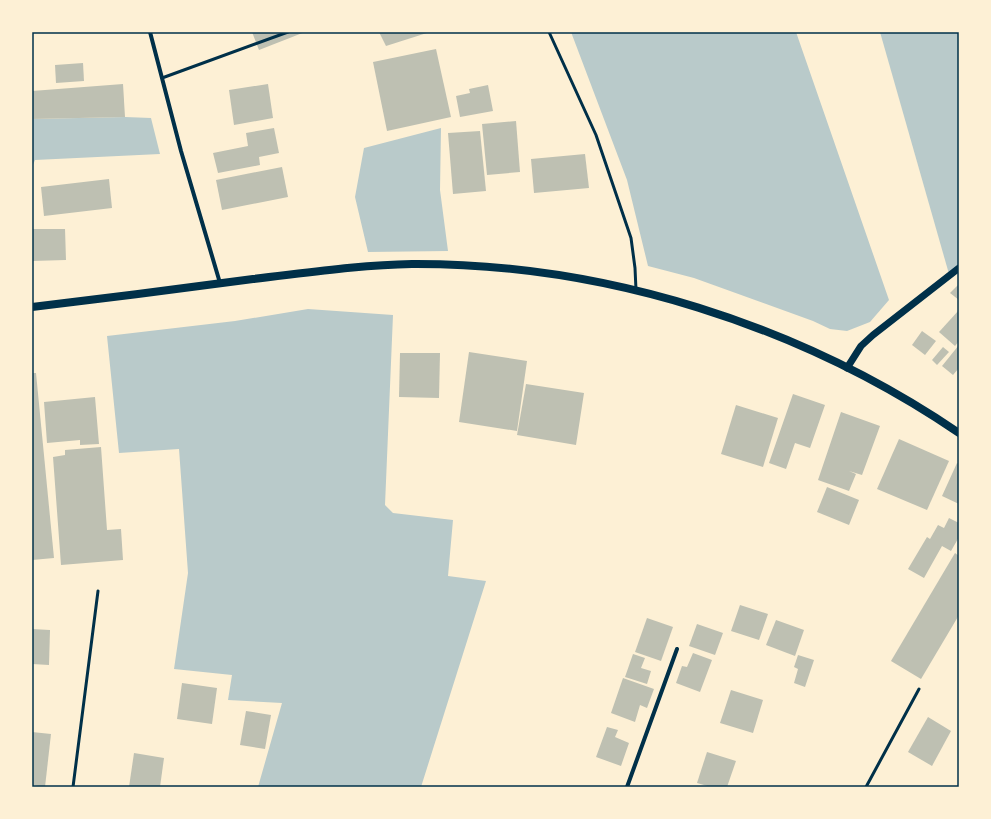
<svg xmlns="http://www.w3.org/2000/svg" width="991" height="819" font-family="'Alegreya Sans',sans-serif">
<rect width="100%" height="100%" fill="#fdf0d5"/>
<g fill="#b9caca">
<path d="M 571,32 L 796,32 L 889,300 L 870,322 L 847,331 L 830,329 L 813,321 L 694,278 L 648,266 L 627,180 Z"/>
<path d="M 880,32 L 959,32 L 959,268 L 949,274 Z"/>
<path d="M 125,117 L 151,118 L 160,154 L 35,160 L 32,167 L 32,119 Z"/>
<path d="M 441,128 L 440,190 L 448,251 L 368,252 L 355,197 L 364,148 Z"/>
<path d="M 308,309 L 393,315 L 385,505 L 393,513 L 453,520 L 448,576 L 486,581 L 421,787 L 258,787 L 282,703 L 228,700 L 232,675 L 174,669 L 188,573 L 179,449 L 119,453 L 107,336 L 235,321 Z"/>
</g>
<g fill="#bec0b2">
<path d="M 252,32 L 305,32 L 259,50 Z"/>
<path d="M 379,32 L 430,32 L 386,46 Z"/>
<path d="M 436,49 L 451,117 L 387,131 L 373,62 Z"/>
<path d="M 83,63 L 84,81 L 56,83 L 55,65 Z"/>
<path d="M 123,84 L 125,117 L 32,119 L 32,91 Z"/>
<path d="M 268,84 L 273,118 L 234,125 L 229,90 Z"/>
<path d="M 488,85 L 493,111 L 460,117 L 456,96 L 470,93 L 469,89 Z"/>
<path d="M 516,121 L 520,172 L 487,175 L 482,124 Z"/>
<path d="M 274,128 L 279,153 L 259,157 L 260,165 L 218,173 L 213,153 L 248,146 L 246,133 Z"/>
<path d="M 480,131 L 486,191 L 453,194 L 448,133 Z"/>
<path d="M 585,154 L 589,188 L 534,193 L 531,159 Z"/>
<path d="M 282,167 L 288,197 L 222,210 L 216,180 Z"/>
<path d="M 109,179 L 112,208 L 44,216 L 41,187 Z"/>
<path d="M 32,229 L 65,229 L 66,260 L 32,261 Z"/>
<path d="M 959,284 L 959,300 L 950,293 Z"/>
<path d="M 959,310 L 959,341 L 955,346 L 939,332 Z"/>
<path d="M 922,331 L 936,341 L 925,355 L 912,345 Z"/>
<path d="M 959,345 L 959,368 L 953,375 L 942,366 Z"/>
<path d="M 943,347 L 949,352 L 937,365 L 932,360 Z"/>
<path d="M 469,352 L 527,361 L 517,431 L 459,422 Z"/>
<path d="M 400,353 L 440,353 L 439,398 L 399,397 Z"/>
<path d="M 32,373 L 36,373 L 54,558 L 32,560 Z"/>
<path d="M 526,384 L 584,393 L 576,445 L 517,435 Z"/>
<path d="M 793,394 L 825,405 L 810,448 L 795,443 L 786,469 L 769,463 Z"/>
<path d="M 95,397 L 99,444 L 80,445 L 80,440 L 47,443 L 44,402 Z"/>
<path d="M 736,405 L 778,418 L 763,467 L 721,454 Z"/>
<path d="M 841,412 L 880,426 L 862,475 L 849,471 L 856,474 L 849,491 L 818,480 Z"/>
<path d="M 899,439 L 949,461 L 927,510 L 877,489 Z"/>
<path d="M 101,447 L 107,530 L 121,529 L 123,560 L 61,565 L 53,457 L 65,455 L 65,450 Z"/>
<path d="M 957,463 L 959,464 L 959,504 L 942,496 Z"/>
<path d="M 827,487 L 859,500 L 849,525 L 817,512 Z"/>
<path d="M 949,518 L 959,523 L 959,537 L 951,551 L 942,546 L 924,578 L 908,569 L 927,537 L 930,539 L 938,525 L 944,528 Z"/>
<path d="M 955,553 L 959,556 L 959,615 L 921,679 L 891,661 Z"/>
<path d="M 740,605 L 768,614 L 759,640 L 731,631 Z"/>
<path d="M 647,618 L 673,627 L 661,661 L 635,652 Z"/>
<path d="M 776,620 L 804,630 L 795,656 L 766,645 Z"/>
<path d="M 697,624 L 723,633 L 715,655 L 689,646 Z"/>
<path d="M 32,629 L 50,630 L 49,665 L 32,664 Z"/>
<path d="M 693,653 L 712,660 L 700,692 L 676,683 L 682,666 L 687,667 Z"/>
<path d="M 633,654 L 645,658 L 641,668 L 651,671 L 647,684 L 625,677 Z"/>
<path d="M 798,655 L 814,660 L 805,687 L 794,683 L 798,669 L 794,667 Z"/>
<path d="M 623,678 L 654,689 L 647,708 L 640,705 L 635,722 L 611,713 Z"/>
<path d="M 182,683 L 217,688 L 212,724 L 177,719 Z"/>
<path d="M 731,690 L 763,700 L 753,733 L 720,723 Z"/>
<path d="M 246,711 L 271,715 L 265,749 L 240,745 Z"/>
<path d="M 928,717 L 951,731 L 932,766 L 908,752 Z"/>
<path d="M 607,727 L 618,730 L 615,737 L 629,743 L 621,766 L 596,757 Z"/>
<path d="M 32,732 L 51,734 L 45,787 L 32,785 Z"/>
<path d="M 707,752 L 736,761 L 727,787 L 711,787 L 697,783 Z"/>
<path d="M 134,753 L 164,758 L 160,787 L 129,787 Z"/>
</g>
<g fill="none" stroke-linecap="round" stroke-linejoin="round">
<g stroke="#003049" stroke-width="3">
<path d="M 549,32 L 596,135 L 631,238 L 635,268 L 636,290"/>
<path d="M 162,78 L 288,32"/>
<path d="M 73,787 L 98,591"/>
<path d="M 866,787 L 919,689"/>
</g>
<g stroke="#003049" stroke-width="4">
<path d="M 150,32 L 181,151 L 220,283"/>
<path d="M 627,787 L 677,649"/>
</g>
<path stroke="#003049" stroke-width="7" d="M 847,368 L 861,346 L 873,335 L 959,268"/>
<path stroke="#003049" stroke-width="8" d="M 32,307 C 106,298 179,289 253,279 C 306,273 359,265 412,264 C 605,263 800,325 959,433"/>
</g>
<rect width="991" height="819" fill="none" stroke="#fdf0d5" stroke-width="66"/>
<rect x="33" y="33" width="925" height="753" fill="none" stroke="#003049" stroke-width="1.5"/>
</svg>
